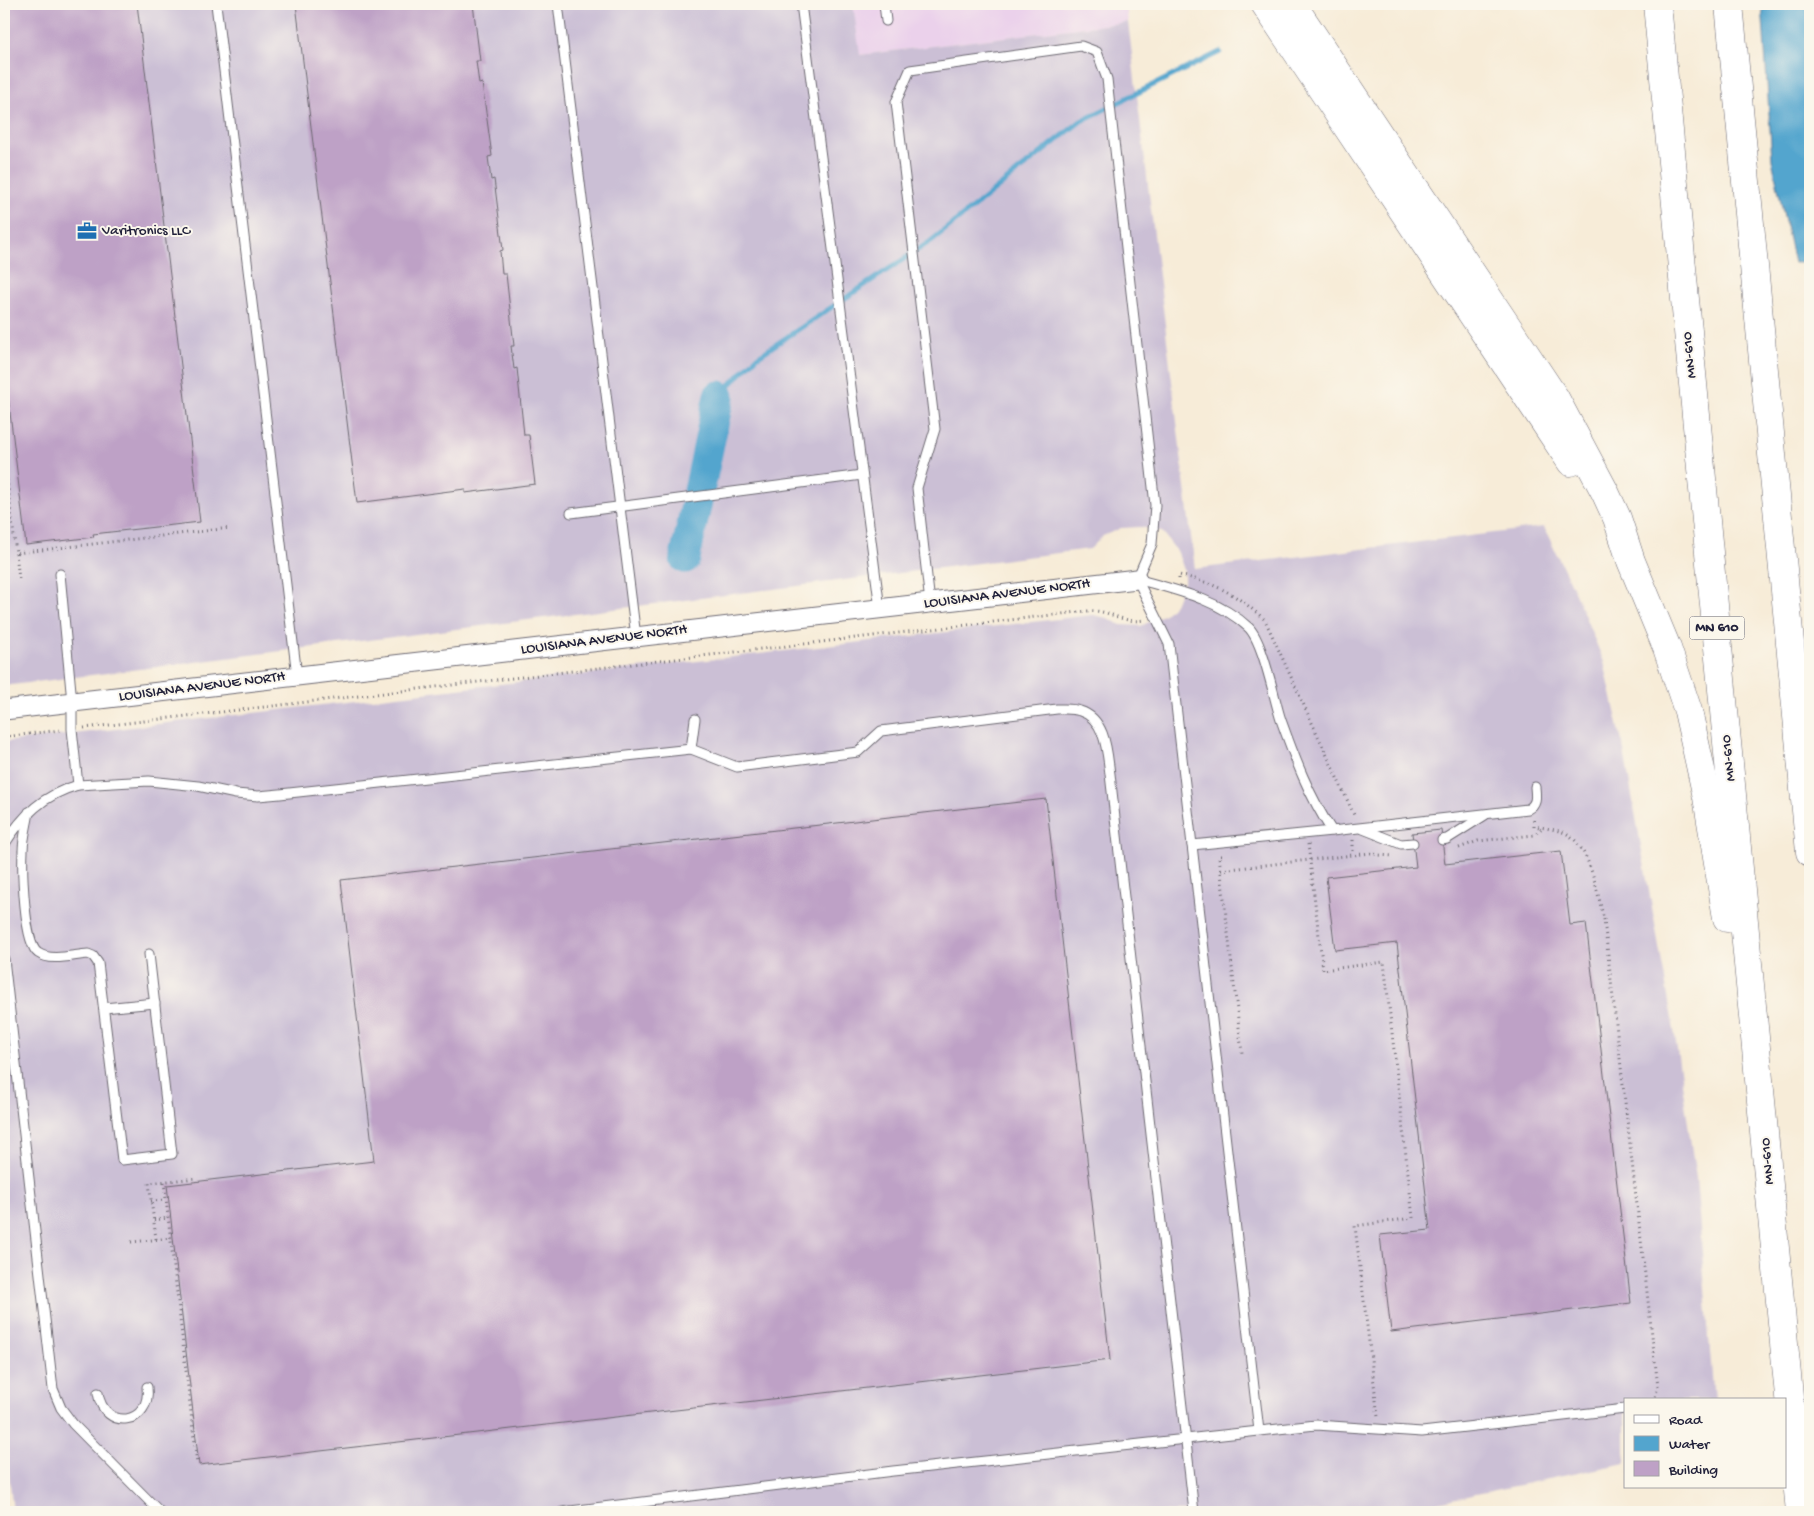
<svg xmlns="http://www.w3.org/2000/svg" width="1814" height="1516" font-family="'Gochi Hand',sans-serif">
<rect width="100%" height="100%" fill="#fbf7ec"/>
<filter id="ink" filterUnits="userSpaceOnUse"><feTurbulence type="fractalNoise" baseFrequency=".02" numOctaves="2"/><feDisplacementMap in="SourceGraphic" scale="10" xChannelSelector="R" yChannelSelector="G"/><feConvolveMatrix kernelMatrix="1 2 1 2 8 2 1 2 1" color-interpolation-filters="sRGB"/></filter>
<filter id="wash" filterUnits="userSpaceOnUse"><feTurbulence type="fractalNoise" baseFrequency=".0096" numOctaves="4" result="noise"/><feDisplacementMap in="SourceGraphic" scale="20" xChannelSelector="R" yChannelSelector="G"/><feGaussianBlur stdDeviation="1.12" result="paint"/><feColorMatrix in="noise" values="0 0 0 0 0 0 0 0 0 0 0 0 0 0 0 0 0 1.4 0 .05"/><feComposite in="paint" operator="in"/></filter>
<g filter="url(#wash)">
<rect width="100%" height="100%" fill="#f7ecd8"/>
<path fill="#ebd1eb" d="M 853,4 L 1126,4 L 1128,22 L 859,55 Z"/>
<path fill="#cbbfd5" d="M 4,4 L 853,4 L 860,55 L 1128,22 L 1195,569 L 1544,527 L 1575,593 L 1604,662 L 1624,751 L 1675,1036 L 1696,1178 L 1714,1400 L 1625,1400 L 1625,1463 L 1390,1512 L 13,1512 L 4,1425 L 4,742 L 1093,615 L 1107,618 L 1121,625 L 1141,626 L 1165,614 L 1175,604 L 1184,582 L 1184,570 L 1178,553 L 1162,532 L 1141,527 L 1121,528 L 1103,536 L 1090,549 L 4,686 Z"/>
<path fill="#53a5ce" stroke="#3a6484" d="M 1762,4 L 1810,4 L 1810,262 L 1794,263 L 1772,160 Z"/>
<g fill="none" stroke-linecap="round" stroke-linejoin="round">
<path stroke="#53a5ce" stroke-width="5" d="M 719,396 L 757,357 L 931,241 L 1081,121 L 1220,52"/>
<path stroke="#53a5ce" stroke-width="31" d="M 685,558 L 719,396"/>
</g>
<g id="blocks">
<g fill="#bea1c6">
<path d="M 4,4 L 137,4 L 200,522 L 93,534 L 94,537 L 26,545 L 4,363 Z"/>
<path d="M 296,4 L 473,4 L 480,61 L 476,61 L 479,84 L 482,83 L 492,156 L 488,157 L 491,180 L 494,179 L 503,250 L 500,251 L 502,274 L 506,274 L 514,346 L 511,346 L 514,369 L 517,368 L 524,435 L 529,435 L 535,484 L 465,493 L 465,489 L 357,503 Z"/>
<path d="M 1046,799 L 1110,1360 L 199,1465 L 167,1185 L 374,1161 L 341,880 Z"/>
<path d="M 1441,830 L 1445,864 L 1561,851 L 1570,925 L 1586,923 L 1631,1303 L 1391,1332 L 1380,1235 L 1430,1230 L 1397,943 L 1335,950 L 1326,877 L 1416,867 L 1412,833 Z"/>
</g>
</g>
</g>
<g filter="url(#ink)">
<use href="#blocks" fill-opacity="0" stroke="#6d6972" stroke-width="1"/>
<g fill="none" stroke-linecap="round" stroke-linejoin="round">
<defs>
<g id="service">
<path d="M 216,4 L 297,676"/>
<path d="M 558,4 L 636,637"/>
<path d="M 801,4 L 880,609"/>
<path d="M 884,4 L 886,21"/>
<path d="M 571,513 L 862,475"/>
<path d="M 60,574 L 72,702 L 72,729 L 78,785 L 149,781 L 198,786 L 236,794 L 258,796 L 280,794 L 691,749 L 737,767 L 858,752 L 881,731 L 1057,709 C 1064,709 1073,708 1080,711 C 1106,719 1107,752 1110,774 L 1194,1512"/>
<path d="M 1137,579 C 1175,590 1218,599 1248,627 C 1263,640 1274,699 1281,720 C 1295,759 1309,796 1332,831 L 1192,845"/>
<path d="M 930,603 L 917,488 L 935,429 L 896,102 L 910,70 L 1081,46 L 1097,52 L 1107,79 L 1155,505 L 1152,544 L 1137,579"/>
<path d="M 691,749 L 695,719"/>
<path d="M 29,812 C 27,825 23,838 23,851 C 22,869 24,944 38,953 C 51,962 73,955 88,954 L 93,956 L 98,963 L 122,1160 L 172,1154 L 149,954"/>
<path d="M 1363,829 L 1401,844 L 1413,843"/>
<path d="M 1332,831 L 1528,809 C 1537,804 1536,797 1535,787"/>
<path d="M 1442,840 L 1447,839 L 1485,815"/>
<path d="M 4,845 C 23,815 43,795 78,785"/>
<path d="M 4,959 L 53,1389 L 61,1408 L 73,1424 L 160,1512"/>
<path d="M 104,1008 L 155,1003"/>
<path d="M 98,1393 C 104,1432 152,1425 147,1387"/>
<path d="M 1259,1431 L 1316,1425 L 1422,1432 L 1625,1409"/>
<path d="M 562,1512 L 893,1471 L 1259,1431 L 1169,644 L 1137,579"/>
</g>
<path id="minor" d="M 4,710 L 1137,579"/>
<g id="motorway">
<path d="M 1265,4 L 1571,462"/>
<path d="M 1292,4 L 1555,398 L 1605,492 L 1617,518 L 1631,561 L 1667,648 L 1688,711 L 1707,797 L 1727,918"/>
<path d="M 1657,4 L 1800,1512"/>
<path d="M 1729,4 L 1810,852"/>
</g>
</defs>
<use href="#service" stroke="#6d6972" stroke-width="11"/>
<use href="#minor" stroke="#6d6972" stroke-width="21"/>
<use href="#motorway" stroke="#6d6972" stroke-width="29"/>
<g stroke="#6d6972" stroke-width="3" stroke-dasharray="1 4" stroke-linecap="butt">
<path d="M 4,455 L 16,553 L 230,528"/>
<path d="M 16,553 L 19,579"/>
<path d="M 1179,579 L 1179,575 C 1218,584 1236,594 1265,620 L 1355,817"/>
<path d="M 84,728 L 1087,611 C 1111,609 1120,624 1144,620"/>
<path d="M 4,737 L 60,730"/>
<path d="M 1534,820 L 1534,826 C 1544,828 1555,829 1565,833 C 1590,844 1598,896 1604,920 L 1658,1387 L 1655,1397 L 1653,1400"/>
<path d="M 1353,840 L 1353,855"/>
<path d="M 1308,844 L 1323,970 L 1384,962 L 1413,1218 L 1355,1226 L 1378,1417"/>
<path d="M 1459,848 L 1478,841 L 1534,835 L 1542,828"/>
<path d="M 1222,856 L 1219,856 L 1242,1053"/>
<path d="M 1221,870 L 1371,853 L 1378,855 L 1394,856"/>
<path d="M 164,1182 L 197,1464"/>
<path d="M 151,1201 L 166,1200"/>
<path d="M 154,1220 L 168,1218"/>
<path d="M 156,1239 L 149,1183 L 197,1178"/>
<path d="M 131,1242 L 171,1238"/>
</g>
<use href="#service" stroke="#fff" stroke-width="9"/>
<use href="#minor" stroke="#fff" stroke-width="19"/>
<use href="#motorway" stroke="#fff" stroke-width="28"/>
</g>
</g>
<defs>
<symbol id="office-bare" viewBox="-9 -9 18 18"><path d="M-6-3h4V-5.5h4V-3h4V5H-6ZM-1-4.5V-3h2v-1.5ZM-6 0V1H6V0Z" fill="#1f6fb2" stroke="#fbf7ec" stroke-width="2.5" paint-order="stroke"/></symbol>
</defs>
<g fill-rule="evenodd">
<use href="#office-bare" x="73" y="217" width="28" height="28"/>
</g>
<g text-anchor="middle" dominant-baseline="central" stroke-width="4" stroke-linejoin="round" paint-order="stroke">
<rect fill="#fbf7ec" stroke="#636270" stroke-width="1" x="1689.5" y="616.5" width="55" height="23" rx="4"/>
<g font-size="14" font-weight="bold" fill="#22223b">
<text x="1717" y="628">MN 610</text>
</g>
<g font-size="15" fill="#22223b" stroke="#fbf7ec" text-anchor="start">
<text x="102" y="231">Varitronics LLC</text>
</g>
<g font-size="15" fill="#22223b" stroke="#fbf7ec">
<text transform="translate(1690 355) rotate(-96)">MN-610</text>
<text transform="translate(1007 594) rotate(-7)">LOUISIANA AVENUE NORTH</text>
<text transform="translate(604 640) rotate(-7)">LOUISIANA AVENUE NORTH</text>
<text transform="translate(202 687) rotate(-7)">LOUISIANA AVENUE NORTH</text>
<text transform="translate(1729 758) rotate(-96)">MN-610</text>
<text transform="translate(1768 1161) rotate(-95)">MN-610</text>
</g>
</g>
<rect width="1814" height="1516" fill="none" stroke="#fbf7ec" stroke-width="20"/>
<rect x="1624" y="1398" width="162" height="90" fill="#fbf7ec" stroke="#a4a2a5"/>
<rect x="1634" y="1415" width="25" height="8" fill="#ffffff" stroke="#a4a2a5"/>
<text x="1669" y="1424" font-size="15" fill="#22223b">Road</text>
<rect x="1634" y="1436" width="25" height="15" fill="#53a5ce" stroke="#a4a2a5"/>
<text x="1669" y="1448" font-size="15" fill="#22223b">Water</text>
<rect x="1634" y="1461" width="25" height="15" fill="#bea1c6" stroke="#a4a2a5"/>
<text x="1669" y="1474" font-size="15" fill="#22223b">Building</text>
</svg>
